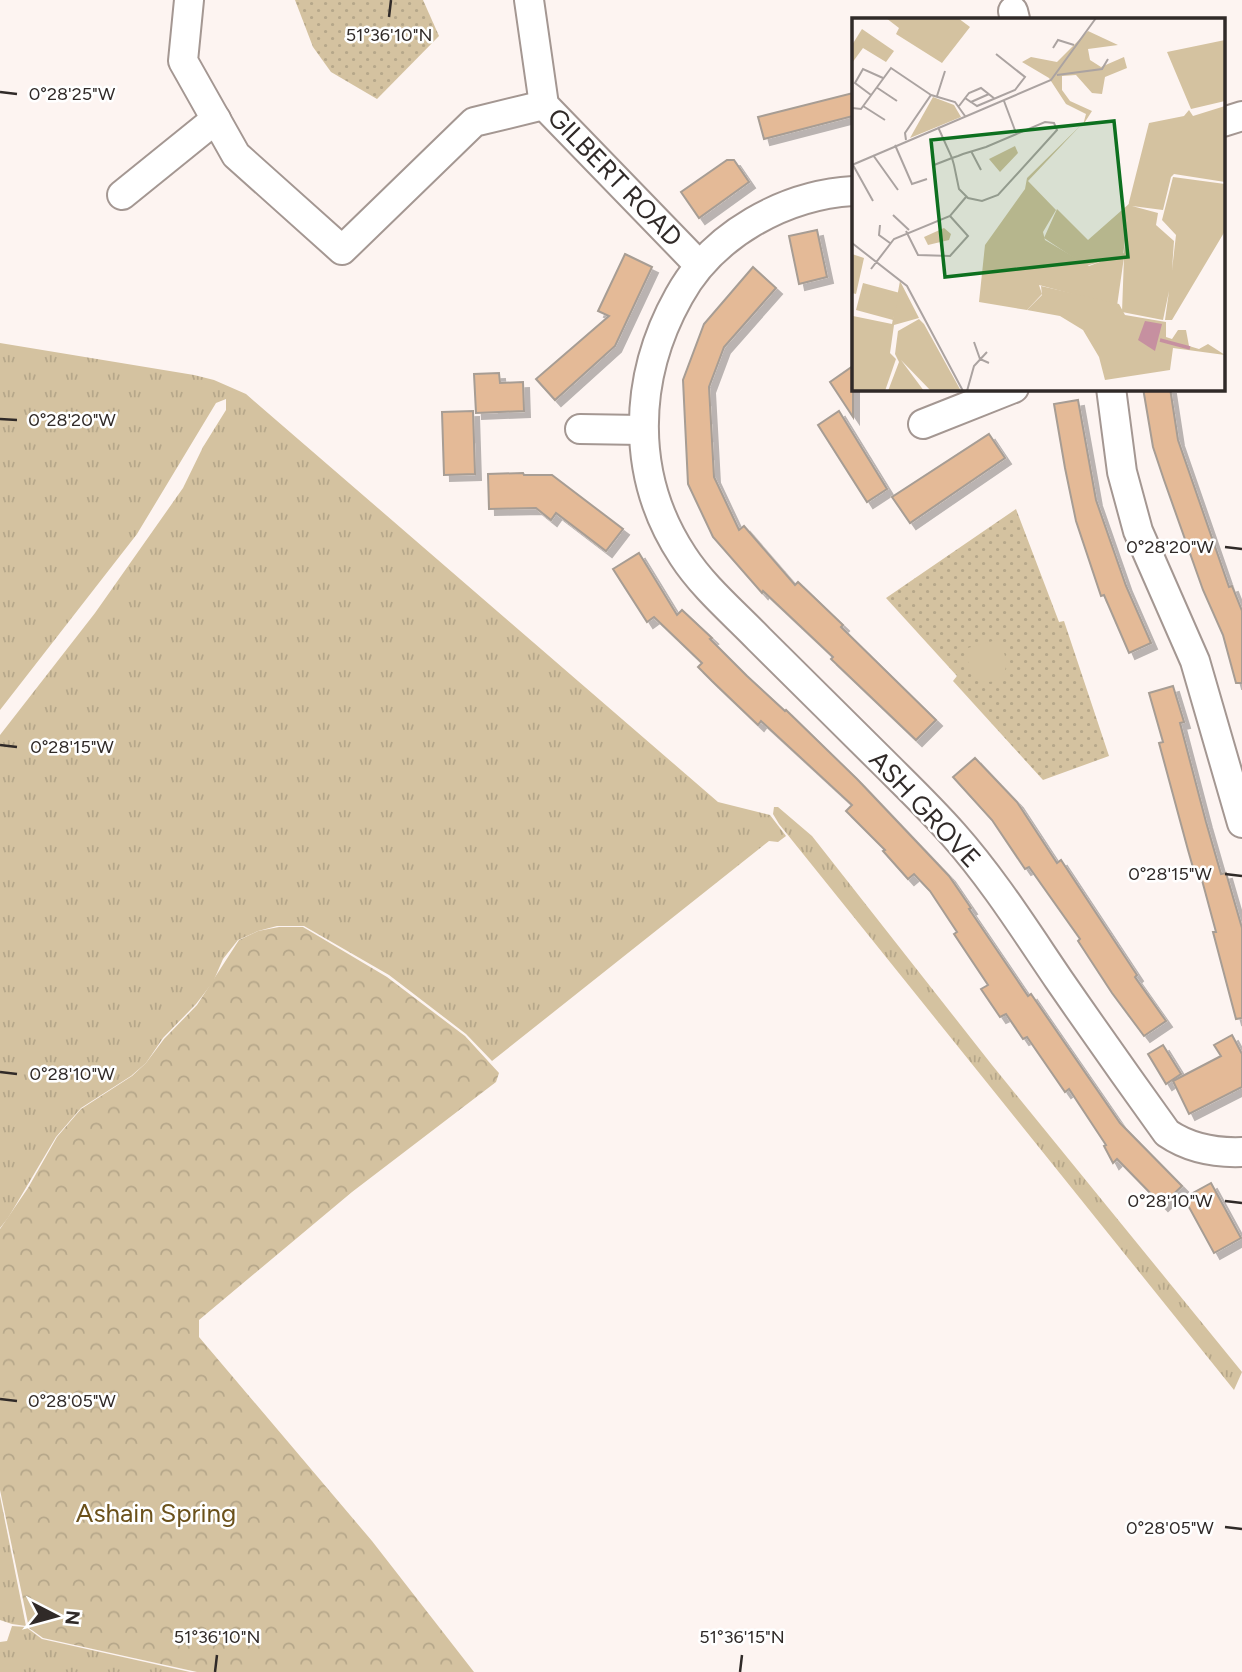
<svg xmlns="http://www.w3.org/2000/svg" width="1242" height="1672" font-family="Figtree,sans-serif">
<defs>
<pattern id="grass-tufts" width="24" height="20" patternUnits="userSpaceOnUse" patternTransform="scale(1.75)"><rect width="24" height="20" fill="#d4c2a0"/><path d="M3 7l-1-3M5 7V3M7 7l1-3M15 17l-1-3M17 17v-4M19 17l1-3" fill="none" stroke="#b6a78a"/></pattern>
<pattern id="forest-crowns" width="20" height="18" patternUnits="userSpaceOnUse" patternTransform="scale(1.75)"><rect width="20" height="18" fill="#d4c2a0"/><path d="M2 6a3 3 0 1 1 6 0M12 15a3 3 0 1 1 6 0" fill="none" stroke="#b6a78a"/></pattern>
<pattern id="park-dots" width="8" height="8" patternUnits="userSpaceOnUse" patternTransform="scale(1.75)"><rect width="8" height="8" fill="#d4c2a0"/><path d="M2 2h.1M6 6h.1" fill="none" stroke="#b6a78a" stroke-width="1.8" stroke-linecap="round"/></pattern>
<filter id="shadow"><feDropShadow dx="6" dy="6" stdDeviation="0" flood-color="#0004"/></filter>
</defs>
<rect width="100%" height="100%" fill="#fdf4f1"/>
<g fill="url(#grass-tufts)">
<path d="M 0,343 L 194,375 L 214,380 L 246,394 L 718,802 L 770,815 L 786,836 L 778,842 L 769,841 L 492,1061 L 466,1034 L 389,975 L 304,926 L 277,926 L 258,931 L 238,940 L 223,959 L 213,982 L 196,1004 L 163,1038 L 146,1063 L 131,1076 L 81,1108 L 56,1137 L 8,1218 L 0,1228 L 0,735 L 95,613 L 183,488 L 203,447 L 226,410 L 226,399 L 216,403 L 137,534 L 0,710 Z"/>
<path d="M 774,807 L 778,807 L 812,836 L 992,1065 L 1242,1372 L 1234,1390 L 779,824 L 773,814 Z"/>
<path d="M 0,1496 L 26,1626 L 12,1624 L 0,1620 Z"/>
<path d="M 12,1626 L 26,1627 L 42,1639 L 190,1672 L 0,1672 L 0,1642 L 7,1641 Z"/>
</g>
<path fill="url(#forest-crowns)" d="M 279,927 L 303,927 L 387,977 L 465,1036 L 499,1073 L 496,1082 L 352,1192 L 199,1320 L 199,1337 L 372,1541 L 474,1672 L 197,1672 L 43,1638 L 29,1628 L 0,1490 L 0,1229 L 28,1188 L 57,1137 L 81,1109 L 132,1076 L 146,1063 L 164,1039 L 197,1005 L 239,940 L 258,931 Z"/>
<g fill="url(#park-dots)">
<path d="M 295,0 L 423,0 L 439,36 L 377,99 L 331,72 L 313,47 Z"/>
<path d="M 1016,509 L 1059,622 L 1064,621 L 1109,756 L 1043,780 L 953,681 L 957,676 L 886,598 Z"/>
</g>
<path fill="#d4c2a0" d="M 1000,639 L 1007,663 L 1004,674 C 995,684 984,684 973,677 L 964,649 Z"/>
<g fill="#e4ba97" stroke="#a79d94" stroke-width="2" filter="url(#shadow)">
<path d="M 853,93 L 853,116 L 764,139 L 758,117 Z"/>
<path d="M 727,160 L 734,160 L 749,182 L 699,218 L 681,192 Z"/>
<path d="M 817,230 L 827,277 L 799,284 L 789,236 Z"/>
<path d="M 625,254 L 652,267 L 615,346 L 555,400 L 536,379 L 609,316 L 598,311 Z"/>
<path d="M 753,267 L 776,288 L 724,347 L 709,387 L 714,477 L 739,530 L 744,526 L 795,585 L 798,582 L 820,603 L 843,625 L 841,627 L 936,720 L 916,740 L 831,659 L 833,657 L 763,591 L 762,593 L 713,537 L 688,484 L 683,380 L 704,324 Z"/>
<path d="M 853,366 L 853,417 L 830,382 Z"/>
<path d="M 499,373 L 500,383 L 523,382 L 524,411 L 476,413 L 474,374 Z"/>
<path d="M 1143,388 L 1170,388 L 1178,440 L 1229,587 L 1232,586 L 1242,611 L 1242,683 L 1236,683 L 1223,635 L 1203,590 L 1164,480 L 1153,447 Z"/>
<path d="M 1078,400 L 1096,500 L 1126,586 L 1151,643 L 1129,653 L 1104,595 L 1101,596 L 1076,521 L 1065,468 L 1054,404 Z"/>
<path d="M 473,411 L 475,474 L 444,475 L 442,412 Z"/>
<path d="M 839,411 L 887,489 L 867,502 L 818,425 Z"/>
<path d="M 989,434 L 1005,458 L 910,523 L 892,497 Z"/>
<path d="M 523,473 L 524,475 L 552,475 L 623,529 L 606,551 L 556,513 L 551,520 L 536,508 L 489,509 L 488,474 Z"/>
<path d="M 639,553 L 677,615 L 682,610 L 712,638 L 710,639 L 747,676 L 785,711 L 786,710 L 857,779 L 949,876 L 971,908 L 969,909 L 1028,996 L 1031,994 L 1120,1123 L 1182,1186 L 1162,1205 L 1117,1159 L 1113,1163 L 1104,1146 L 1106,1145 L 1069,1089 L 1065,1092 L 1027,1037 L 1023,1039 L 1006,1014 L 1000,1017 L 981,989 L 988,985 L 954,934 L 957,932 L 930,891 L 914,874 L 908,879 L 883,851 L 885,850 L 846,811 L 852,805 L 761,721 L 758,725 L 712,681 L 698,667 L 702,663 L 654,617 L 647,622 L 613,569 Z"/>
<path d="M 1173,686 L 1184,722 L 1180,723 L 1206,822 L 1221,874 L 1226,873 L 1242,928 L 1242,1018 L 1236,1019 L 1213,932 L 1216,932 L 1199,869 L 1194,871 L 1188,850 L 1159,743 L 1163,742 L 1149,693 Z"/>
<path d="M 975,758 L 1017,802 L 1057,863 L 1061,860 L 1137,975 L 1135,977 L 1166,1021 L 1144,1036 L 1112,993 L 1078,941 L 1080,939 L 1029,867 L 1025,869 L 992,820 L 953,777 Z"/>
<path d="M 1232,1035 L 1242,1054 L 1242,1087 L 1189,1114 L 1173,1081 L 1221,1056 L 1214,1045 Z"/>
<path d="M 1163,1045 L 1181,1074 L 1166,1084 L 1148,1054 Z"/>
<path d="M 1211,1183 L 1241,1238 L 1214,1253 L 1184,1198 Z"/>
</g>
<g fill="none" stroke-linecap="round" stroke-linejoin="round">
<defs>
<g id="minor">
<path d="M 189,0 L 183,61 L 236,155 L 342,250 L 474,122 L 544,105"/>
<path d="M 529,0 L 544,105 L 699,265"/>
<path d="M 1013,11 L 1015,19"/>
<path d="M 1223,122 L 1242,116"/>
<path d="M 853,191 C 785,195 713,234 679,296 C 633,378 630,476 683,556 C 703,587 734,613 759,639 C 800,680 842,721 883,762 C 907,786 931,809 953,834 C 993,879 1025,930 1059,980 C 1095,1032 1131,1083 1167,1133 C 1189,1148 1216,1153 1242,1152"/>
<path d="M 122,195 L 216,119"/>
<path d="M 1111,388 L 1122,472 L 1138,531 L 1195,661 L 1242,823"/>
<path d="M 923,424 L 1014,388"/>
<path d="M 580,429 L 642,430"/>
</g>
</defs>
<use href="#minor" stroke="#a49792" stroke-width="32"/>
<use href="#minor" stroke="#fff" stroke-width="28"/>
</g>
<path fill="none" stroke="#302a28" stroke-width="2.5" d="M 389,17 L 391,0M 0,92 L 17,94M 0,419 L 17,420M 1225,547 L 1242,549M 0,745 L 17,747M 1225,874 L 1242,876M 0,1072 L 17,1074M 1225,1201 L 1242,1203M 0,1399 L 17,1401M 1225,1527 L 1242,1529M 215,1672 L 217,1655M 740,1672 L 742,1655"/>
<g text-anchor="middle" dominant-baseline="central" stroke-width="5" stroke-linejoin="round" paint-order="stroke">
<g font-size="26" fill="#302a28" stroke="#fff">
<text transform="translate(615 177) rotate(46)">GILBERT ROAD</text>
<text transform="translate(925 809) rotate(47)">ASH GROVE</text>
</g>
<g font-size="26" fill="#6b511b" stroke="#fff">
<text x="156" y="1513">Ashain Spring</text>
</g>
</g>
<g transform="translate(852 18)">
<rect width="373" height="373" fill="#fdf4f1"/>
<path d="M 373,22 L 373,83 L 339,91 L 315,34 ZM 81,79 L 102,87 L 109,99 L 58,120 ZM 373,88 L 373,164 L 322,156 L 319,159 L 311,192 L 280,188 L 306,195 L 304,207 L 322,223 L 320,252 L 324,217 L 310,202 L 321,159 L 373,166 L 373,213 L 320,302 L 313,302 L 317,273 L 311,302 L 270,294 L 272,239 L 265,288 L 187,267 L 190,276 L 175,292 L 127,284 L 133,227 L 173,171 L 175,160 L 229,107 L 176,163 L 204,192 L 191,214 L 193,222 L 237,248 L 272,235 L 277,184 L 297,105 L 332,98 L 337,92 L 341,98 ZM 48,263 L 67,300 L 42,307 L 38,335 L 44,341 L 33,373 L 0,373 L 1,298 L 40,306 ZM 67,301 L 72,306 L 109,373 L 79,373 L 49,342 L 72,373 L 36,373 L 47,344 L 43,336 L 46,313 Z" fill="#d4c2a0"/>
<path d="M 236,13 L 266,27 L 236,31 L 238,42 L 249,49 L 272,39 L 275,50 L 253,59 L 250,76 L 240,75 L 224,57 L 210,58 L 210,72 L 218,83 L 240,93 L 231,107 L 234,96 L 214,86 L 197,60 L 170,44 L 179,39 L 205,44 ZM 278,185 L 271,237 L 234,248 L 192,220 L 205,191 L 236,222 ZM 189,268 L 267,286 L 273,297 L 314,304 L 314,319 L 320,321 L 326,312 L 334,312 L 337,328 L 347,331 L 356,326 L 373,337 L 321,330 L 318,352 L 253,362 L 247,339 L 231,312 L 208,298 L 175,292 L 190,277 Z" fill="#d4c2a0"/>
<path d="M 34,0 L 106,0 L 118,9 L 90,45 L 44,16 L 47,10 ZM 163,128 L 166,135 L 148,154 L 137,141 ZM 92,210 L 99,216 L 97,222 L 76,227 L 72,219 Z" fill="#d4c2a0"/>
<path d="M 10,11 L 42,33 L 34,44 L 11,30 L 0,45 L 0,27 Z" fill="#d4c2a0"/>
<path d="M 0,236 L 12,240 L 4,276 L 0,275 ZM 11,265 L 48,275 L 41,302 L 4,292 Z" fill="#d4c2a0"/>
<path d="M 293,303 L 310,306 L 303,333 L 286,322 Z" fill="#c690a0"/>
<path fill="none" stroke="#c690a0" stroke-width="3.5" d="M 308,322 L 338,330"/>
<path fill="none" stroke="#aba3a1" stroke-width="2" d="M 201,30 L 206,22 L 222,27M 205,57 L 250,51 L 256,41M 24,69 L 45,83M 19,77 L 3,65 L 11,51 L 31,60M 85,78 L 93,53M 113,80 L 119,84 L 137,76M 152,83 L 164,115M 119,84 L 125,88 L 163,72 L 173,59 L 144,36M 11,88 L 33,102M 107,88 L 117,75 L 129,70 L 143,81M 0,90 L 9,91 L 39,50 L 79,77M 54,122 L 53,115 L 79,77 L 103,84 L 113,98M 43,127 L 60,166 L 75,161M 119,133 L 129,152M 21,137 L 46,172M 0,147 L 199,62 L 244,0M 1,147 L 21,183M 82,147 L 100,140 L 106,138 L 111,136 L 134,129 L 193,104 L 202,105 L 205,112 L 146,177 L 130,183 L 116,180 L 107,171 L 102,147 L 100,140 L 86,109M 41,197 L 57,212M 28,207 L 27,217 L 38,225M 54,213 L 66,237 L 98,238 L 116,218 L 98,198M 0,225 L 55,268 L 111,373M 19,251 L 42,221 L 98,198 L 114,179M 122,324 L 128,341 L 137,345M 115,373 L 122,348 L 135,334"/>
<path fill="#0d701f" fill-opacity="0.15" stroke="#0d701f" stroke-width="3.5" d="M 262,103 L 276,239 L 93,259 L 79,122 Z"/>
<rect width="373" height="373" fill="none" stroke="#302a28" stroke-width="3.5"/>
</g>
<g font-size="18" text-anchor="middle" fill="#302a28" stroke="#fff" stroke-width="5" stroke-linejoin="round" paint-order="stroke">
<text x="389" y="41">51°36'10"N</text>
<text x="72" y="100">0°28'25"W</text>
<text x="72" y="426">0°28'20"W</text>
<text x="1170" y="553">0°28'20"W</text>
<text x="72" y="753">0°28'15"W</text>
<text x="1170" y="880">0°28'15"W</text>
<text x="72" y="1080">0°28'10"W</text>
<text x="1170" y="1207">0°28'10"W</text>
<text x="72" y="1407">0°28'05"W</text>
<text x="1170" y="1534">0°28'05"W</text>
<text x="217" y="1643">51°36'10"N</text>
<text x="742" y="1643">51°36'15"N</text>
</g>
<g transform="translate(56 1616) rotate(96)" stroke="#ffffff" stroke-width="5" paint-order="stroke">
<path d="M0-5L12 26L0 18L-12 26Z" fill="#302a28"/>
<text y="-10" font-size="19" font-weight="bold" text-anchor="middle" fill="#302a28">N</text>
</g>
</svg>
